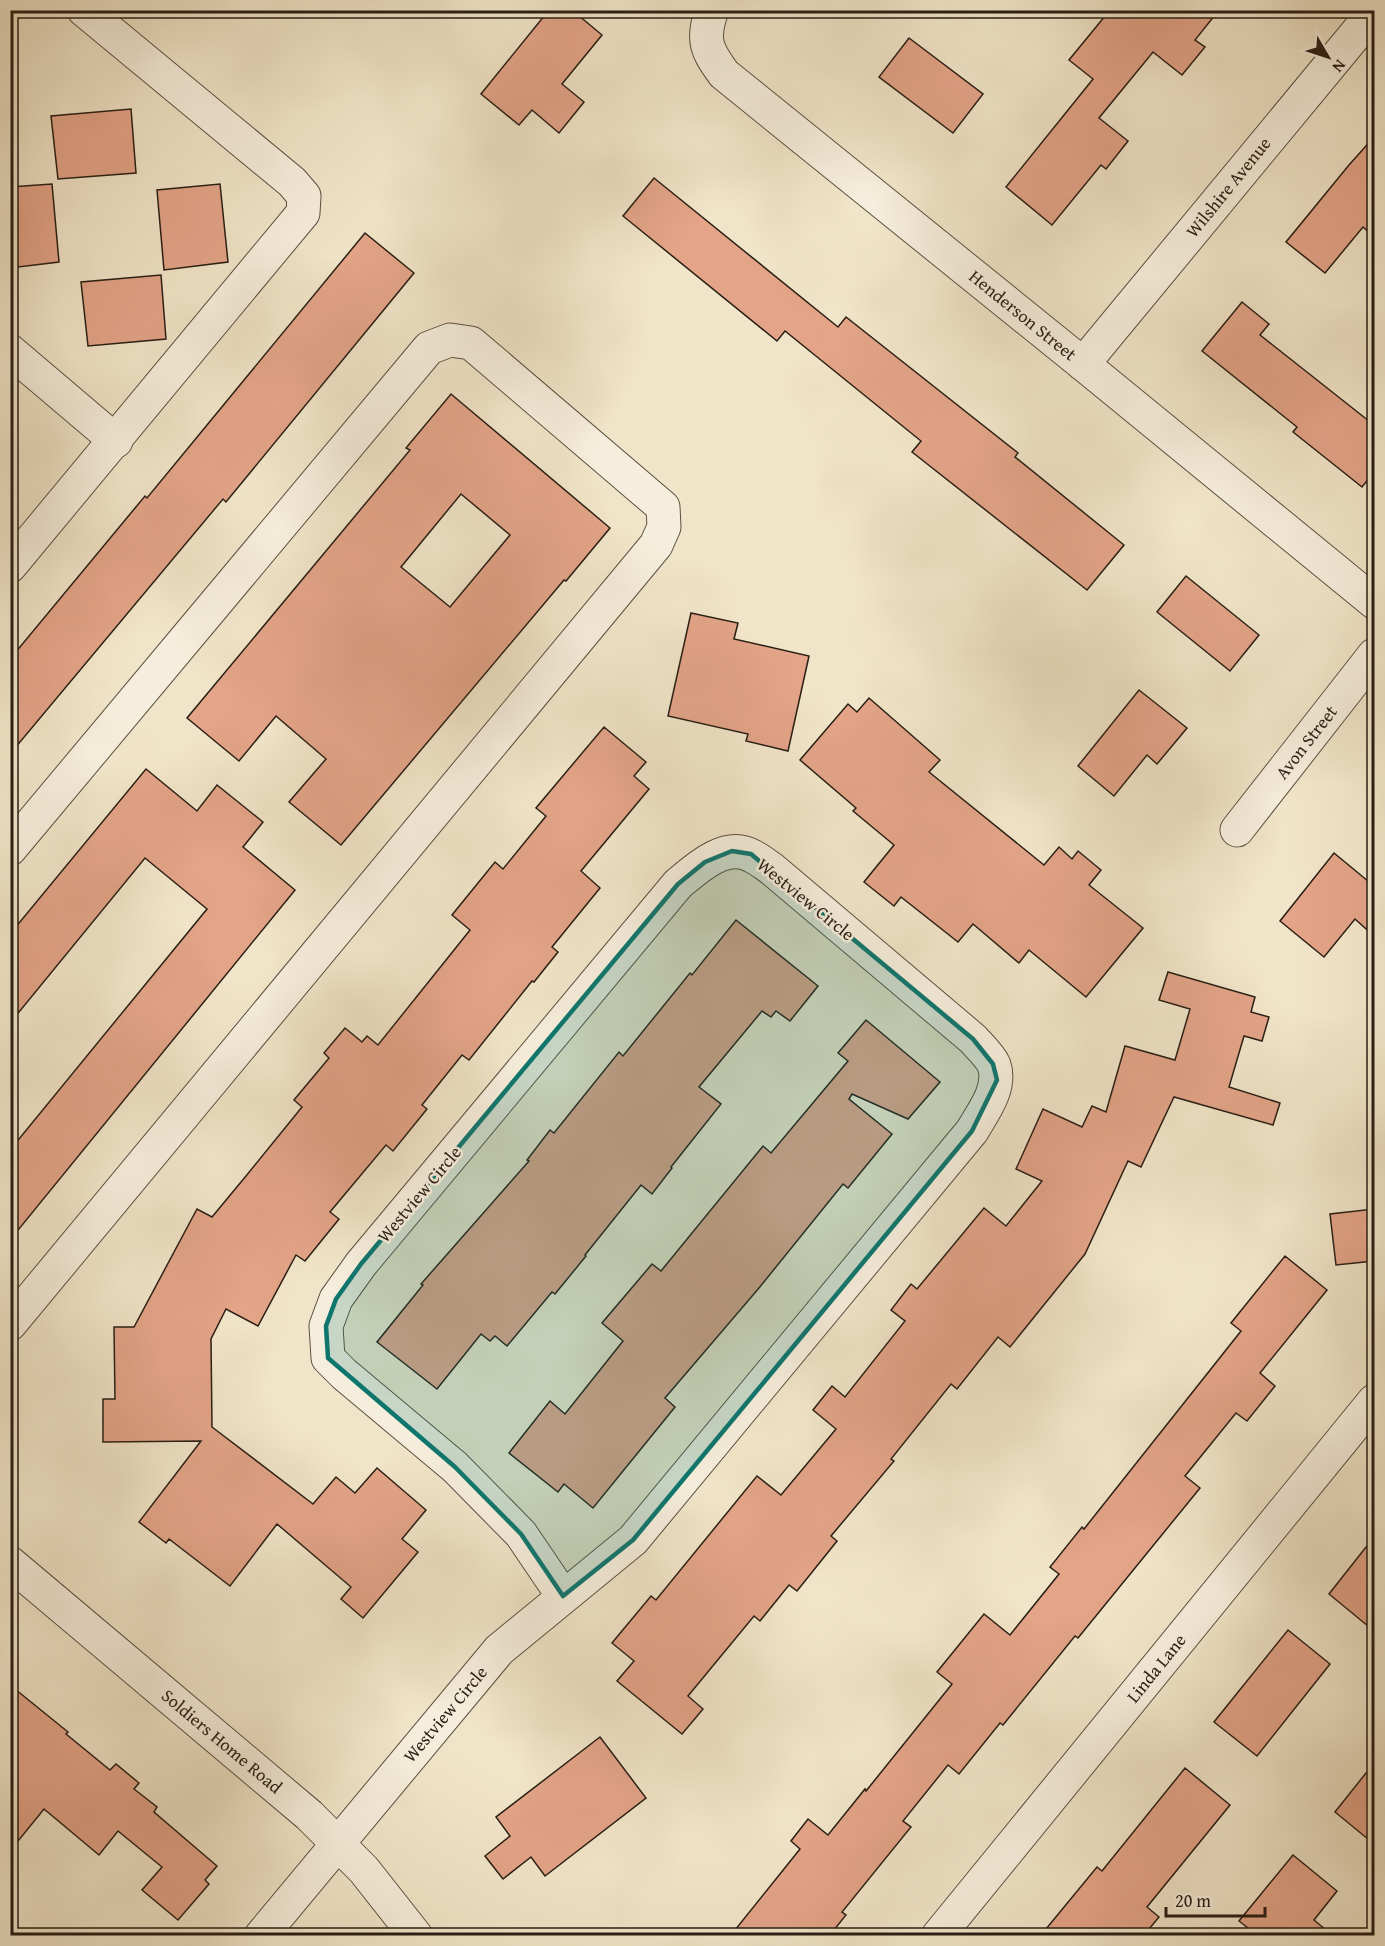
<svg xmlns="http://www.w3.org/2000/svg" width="1385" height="1946" font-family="'Gentium Book Plus',serif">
<rect width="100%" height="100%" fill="#f1e5c9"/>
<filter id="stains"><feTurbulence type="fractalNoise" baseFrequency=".00333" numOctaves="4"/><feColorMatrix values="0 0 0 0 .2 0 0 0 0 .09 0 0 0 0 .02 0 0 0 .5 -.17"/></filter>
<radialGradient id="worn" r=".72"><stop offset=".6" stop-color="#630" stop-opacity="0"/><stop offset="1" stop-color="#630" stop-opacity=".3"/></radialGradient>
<g fill="#e3a488" stroke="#291e15" stroke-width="1.5" fill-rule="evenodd">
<path d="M 549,10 L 572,10 L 602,35 L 562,84 L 584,102 L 559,133 L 532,110 L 519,125 L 481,94 Z"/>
<path d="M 1110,10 L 1219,10 L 1195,40 L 1205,47 L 1182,75 L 1153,52 L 1099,118 L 1128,141 L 1106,169 L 1101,165 L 1052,225 L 1006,187 L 1093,79 L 1069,60 Z"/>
<path d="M 909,38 L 983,94 L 953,133 L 879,77 Z"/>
<path d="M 131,109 L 136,173 L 58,179 L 51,116 Z"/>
<path d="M 1374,137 L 1374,237 L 1363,227 L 1325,273 L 1286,242 L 1349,165 Z"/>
<path d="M 654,178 L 838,327 L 846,317 L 1018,453 L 1015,457 L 1124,545 L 1087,590 L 912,452 L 921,441 L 785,331 L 777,341 L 623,216 Z"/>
<path d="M 52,184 L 59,262 L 10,268 L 10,187 Z"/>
<path d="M 220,184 L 228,262 L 164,270 L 157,190 Z"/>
<path d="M 365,233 L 414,273 L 226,502 L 223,499 L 10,754 L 10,659 L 145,496 L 147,498 Z"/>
<path d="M 161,275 L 166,339 L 88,346 L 81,282 Z"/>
<path d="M 1242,302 L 1269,324 L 1260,335 L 1374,425 L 1374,472 L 1362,487 L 1293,432 L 1297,427 L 1202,351 Z"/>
<path d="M 451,394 L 610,528 L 566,581 L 564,580 L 341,845 L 289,802 L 326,759 L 276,716 L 239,761 L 187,718 L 410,450 L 406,448 ZM 461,494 L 510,535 L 450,607 L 401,567 Z"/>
<path d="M 1186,576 L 1259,635 L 1230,671 L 1157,612 Z"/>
<path d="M 691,613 L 738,623 L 734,639 L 809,656 L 788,751 L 746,741 L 748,734 L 668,716 Z"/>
<path d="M 1139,690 L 1187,728 L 1157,764 L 1147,755 L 1114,796 L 1078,766 Z"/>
<path d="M 869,698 L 940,760 L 929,772 L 1044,865 L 1059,847 L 1072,859 L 1078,851 L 1101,870 L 1089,885 L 1143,928 L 1086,997 L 1029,950 L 1019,963 L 973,924 L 958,942 L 901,897 L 894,906 L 864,882 L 894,845 L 853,811 L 856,808 L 800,760 L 848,704 L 857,712 Z"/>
<path d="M 604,727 L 646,762 L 634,776 L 649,789 L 581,871 L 600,888 L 552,947 L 558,952 L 534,982 L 532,981 L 469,1060 L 462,1055 L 422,1105 L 427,1109 L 393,1151 L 386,1145 L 330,1212 L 339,1219 L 305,1261 L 296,1255 L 258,1326 L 226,1309 L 211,1339 L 212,1427 L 313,1504 L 336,1477 L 355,1493 L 377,1468 L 426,1510 L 402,1539 L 418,1552 L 363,1618 L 341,1599 L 351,1587 L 277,1524 L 230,1586 L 169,1539 L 166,1543 L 139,1522 L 201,1441 L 103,1442 L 103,1399 L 115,1399 L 114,1327 L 134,1327 L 197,1209 L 212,1217 L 246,1176 L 302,1107 L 294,1100 L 329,1058 L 324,1053 L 345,1028 L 362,1042 L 367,1036 L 378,1045 L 470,930 L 452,915 L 495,862 L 503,869 L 546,816 L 536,808 Z"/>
<path d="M 146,769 L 197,811 L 217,785 L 263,822 L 243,847 L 295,890 L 10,1240 L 10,1150 L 207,909 L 145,858 L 10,1023 L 10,934 Z"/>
<path d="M 1334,853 L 1374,886 L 1374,936 L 1355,919 L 1324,957 L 1280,921 Z"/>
<path d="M 736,920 L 818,986 L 790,1021 L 776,1011 L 771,1017 L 762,1011 L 699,1087 L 721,1104 L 671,1167 L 672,1168 L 652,1194 L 641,1185 L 585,1255 L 586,1256 L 555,1294 L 552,1292 L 507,1346 L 495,1336 L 490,1341 L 481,1334 L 437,1389 L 377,1342 L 423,1285 L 421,1284 L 529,1161 L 527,1160 L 550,1130 L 554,1133 L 619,1052 L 623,1056 L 690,973 L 692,975 Z"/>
<path d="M 1168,972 L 1255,997 L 1251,1012 L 1269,1017 L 1262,1041 L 1244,1036 L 1229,1087 L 1280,1103 L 1273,1125 L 1174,1097 L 1141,1167 L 1128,1161 L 1085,1254 L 1010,1347 L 998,1337 L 957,1389 L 951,1384 L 891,1459 L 894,1461 L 831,1536 L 837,1541 L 797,1591 L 789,1585 L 760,1621 L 754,1616 L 688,1696 L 703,1709 L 682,1734 L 617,1681 L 634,1661 L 612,1643 L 651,1596 L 656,1600 L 757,1476 L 781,1495 L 836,1429 L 813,1410 L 832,1386 L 845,1397 L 905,1321 L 891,1310 L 911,1284 L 917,1289 L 984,1208 L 1006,1226 L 1042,1181 L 1016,1169 L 1043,1109 L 1082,1127 L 1092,1106 L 1106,1112 L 1125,1046 L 1175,1060 L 1190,1009 L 1159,1000 Z"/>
<path d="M 866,1020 L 940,1082 L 908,1119 L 852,1094 L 849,1099 L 892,1134 L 848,1188 L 843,1184 L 759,1288 L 665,1398 L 675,1407 L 593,1508 L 564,1484 L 558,1492 L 509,1453 L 550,1401 L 565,1414 L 623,1341 L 602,1323 L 652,1264 L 661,1271 L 763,1146 L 771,1153 L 848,1061 L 838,1053 Z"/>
<path d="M 1374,1209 L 1374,1261 L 1336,1265 L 1330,1214 Z"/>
<path d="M 1285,1256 L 1327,1290 L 1260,1373 L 1275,1386 L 1247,1421 L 1236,1413 L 1185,1476 L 1200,1488 L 1078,1638 L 1075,1636 L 1003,1725 L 1000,1723 L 959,1774 L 948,1765 L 903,1821 L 911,1827 L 842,1912 L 846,1915 L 830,1935 L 731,1935 L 800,1849 L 791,1841 L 808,1819 L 828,1835 L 865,1789 L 866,1791 L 952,1684 L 937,1672 L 984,1614 L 1010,1635 L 1059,1574 L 1050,1567 L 1082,1527 L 1084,1529 L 1241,1331 L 1231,1323 Z"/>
<path d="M 1374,1537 L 1374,1631 L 1329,1594 Z"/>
<path d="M 1288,1630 L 1330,1664 L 1257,1756 L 1214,1722 Z"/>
<path d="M 10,1685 L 68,1732 L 66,1734 L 110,1770 L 116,1764 L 139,1783 L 134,1789 L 157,1807 L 154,1812 L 217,1866 L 205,1880 L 209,1884 L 178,1920 L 142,1890 L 162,1867 L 118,1831 L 99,1855 L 44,1809 L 10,1851 Z"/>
<path d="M 600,1737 L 646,1798 L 545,1876 L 531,1857 L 503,1879 L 485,1856 L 510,1836 L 496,1817 Z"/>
<path d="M 1374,1763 L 1374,1844 L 1335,1812 Z"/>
<path d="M 1185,1768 L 1230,1805 L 1147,1907 L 1159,1917 L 1144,1935 L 1041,1935 L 1097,1867 L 1102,1871 Z"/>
<path d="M 1293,1855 L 1337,1891 L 1314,1920 L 1332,1935 L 1257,1935 L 1239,1921 Z"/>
</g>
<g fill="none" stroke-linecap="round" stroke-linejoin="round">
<defs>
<g id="minor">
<path d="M 712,10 C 701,40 707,51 724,74 L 1083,364 L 1374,602"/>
<path d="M 10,351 L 116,441"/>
<path d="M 1083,364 L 1374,12"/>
<path d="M 10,566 L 303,213 L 304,196 L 292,182 L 84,10"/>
<path d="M 1237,830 L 1374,655"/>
<path d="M 10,849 L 429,348 L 450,340 L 471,343 L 663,507 L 664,527 L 656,545 L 10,1324"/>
<path d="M 10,1563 L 309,1815 L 364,1870 L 416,1936"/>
<path d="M 261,1936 L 499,1650 L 633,1540 L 972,1131 C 983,1112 1002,1088 994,1065 C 990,1056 980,1047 973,1039 L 772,869 C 766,865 759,859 752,856 C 726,841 697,868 678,884 L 361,1264 L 336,1299 L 326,1326 L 328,1358 L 344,1374 L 455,1467 L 521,1534 L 563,1596"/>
<path d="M 938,1936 L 1374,1401"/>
</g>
</defs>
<use href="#minor" stroke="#5b5042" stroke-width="35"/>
<use href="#minor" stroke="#f6eedc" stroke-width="33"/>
</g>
<path fill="#0f766e" fill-opacity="0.2" stroke="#0f766e" stroke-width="4.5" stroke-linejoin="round" d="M 732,851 L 751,854 L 973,1039 L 993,1064 L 997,1080 L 972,1131 L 633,1540 L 563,1596 L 521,1534 L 455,1467 L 328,1358 L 326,1326 L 336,1299 L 361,1264 L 678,884 L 705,862 Z"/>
<g text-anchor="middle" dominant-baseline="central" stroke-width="5" stroke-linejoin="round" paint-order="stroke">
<g font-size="18" fill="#291e15" stroke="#f6eedc">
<text transform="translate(1228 187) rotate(-51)">Wilshire Avenue</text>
<text transform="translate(1023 315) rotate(39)">Henderson Street</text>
<text transform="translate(1306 742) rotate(-52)">Avon Street</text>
<text transform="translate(806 899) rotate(39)">Westview Circle</text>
<text transform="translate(419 1194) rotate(-50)">Westview Circle</text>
<text transform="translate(1156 1668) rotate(-51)">Linda Lane</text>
<text transform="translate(445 1714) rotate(-50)">Westview Circle</text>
<text transform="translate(222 1741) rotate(40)">Soldiers Home Road</text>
</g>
</g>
<rect width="1385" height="1946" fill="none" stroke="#f1e5c9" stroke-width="36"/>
<rect x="12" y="12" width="1361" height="1922" fill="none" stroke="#291e15" stroke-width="3"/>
<rect x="18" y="18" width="1349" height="1910" fill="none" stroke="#291e15" stroke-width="1.5"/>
<g transform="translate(1328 57) rotate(129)" stroke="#f6eedc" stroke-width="4.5" paint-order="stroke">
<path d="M0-4.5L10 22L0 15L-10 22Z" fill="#291e15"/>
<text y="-9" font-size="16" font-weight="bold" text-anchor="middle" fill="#291e15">N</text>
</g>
<path d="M1166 1907v9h99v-9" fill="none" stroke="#291e15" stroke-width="3"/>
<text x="1175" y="1907" font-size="18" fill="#291e15" stroke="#f6eedc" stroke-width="4.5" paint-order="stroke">20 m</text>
<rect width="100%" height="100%" filter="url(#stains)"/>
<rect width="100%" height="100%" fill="url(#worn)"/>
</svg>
